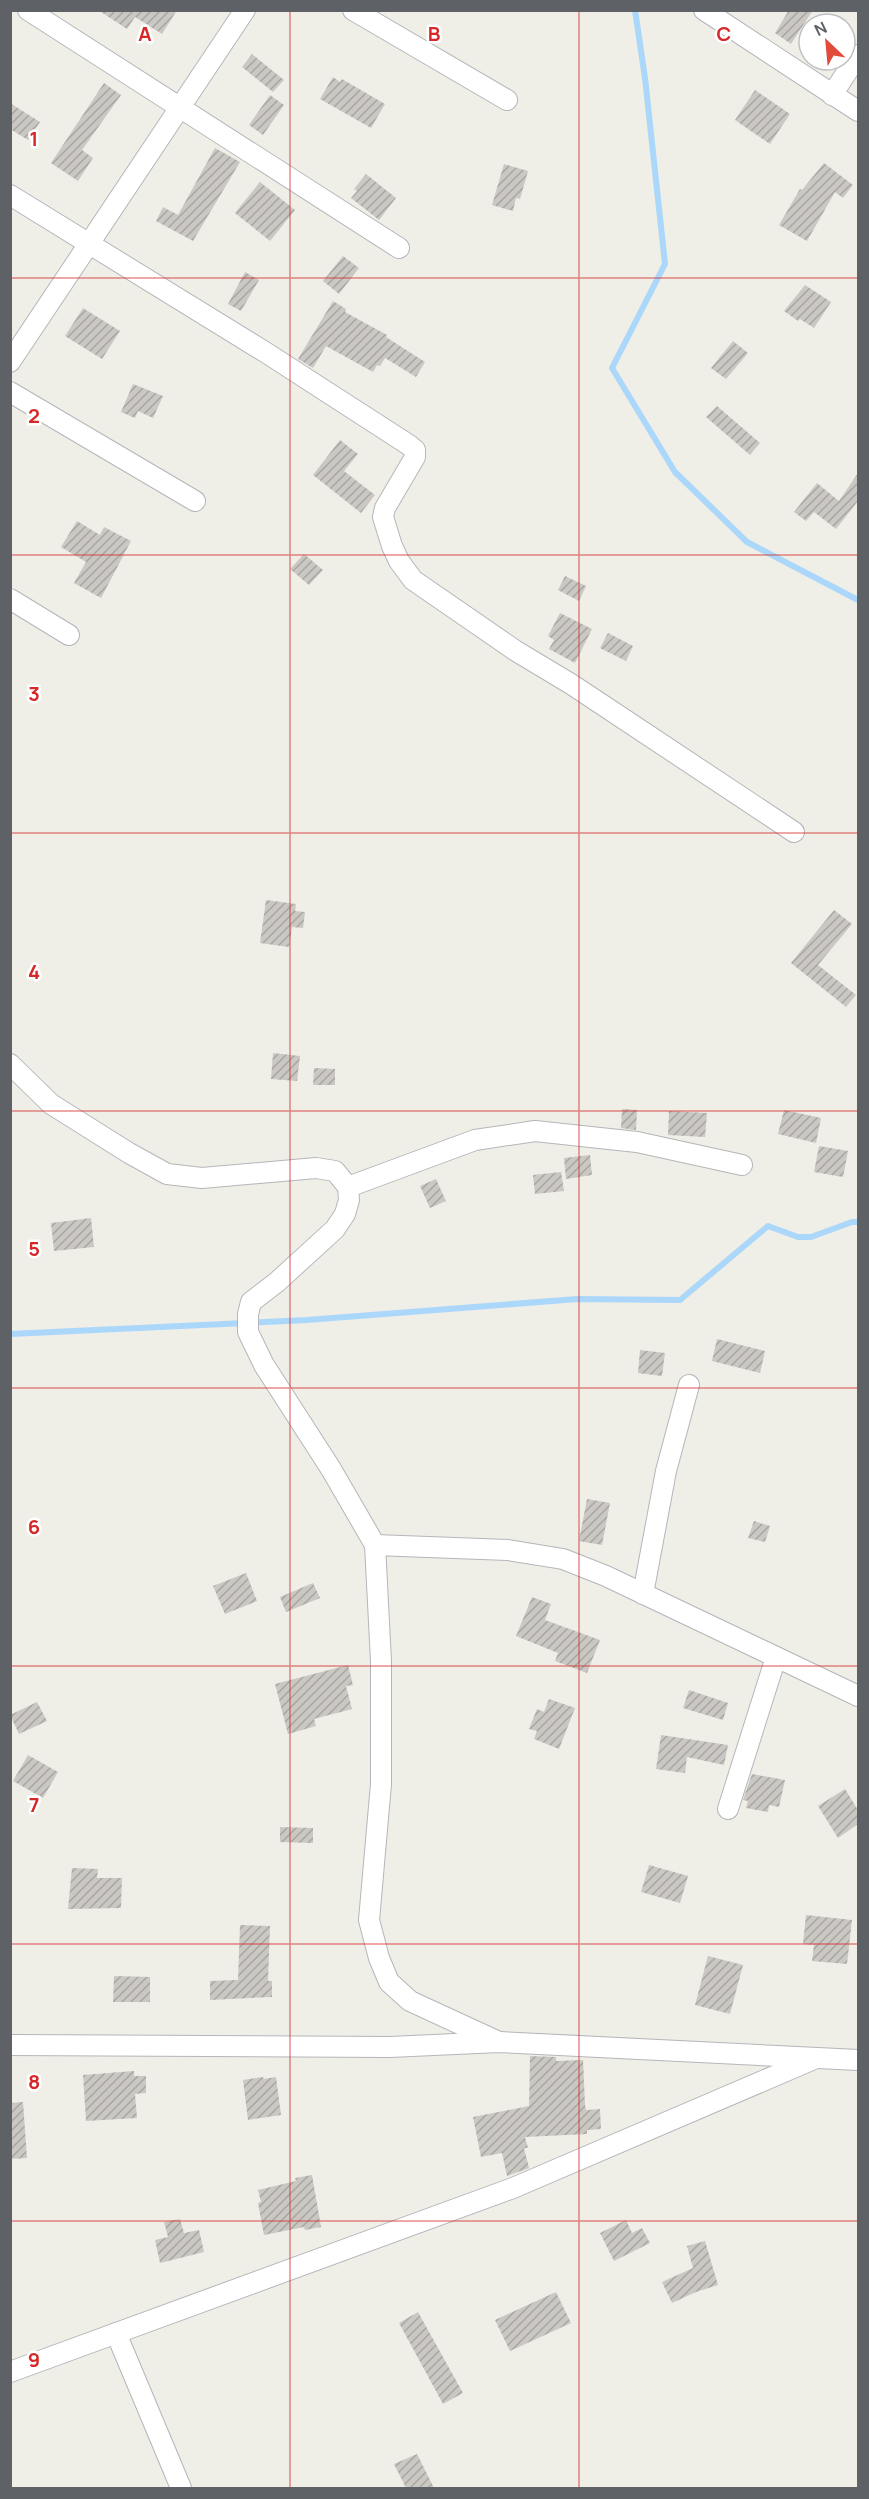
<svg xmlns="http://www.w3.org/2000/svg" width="869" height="2499" font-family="Manrope,sans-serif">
<defs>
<pattern id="building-hatch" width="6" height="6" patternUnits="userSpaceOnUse" patternTransform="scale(1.5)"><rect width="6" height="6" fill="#cbc8c4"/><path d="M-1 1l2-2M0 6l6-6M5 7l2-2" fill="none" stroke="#a8a6a3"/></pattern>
</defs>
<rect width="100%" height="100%" fill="#efeee7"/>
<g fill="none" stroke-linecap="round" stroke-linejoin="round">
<g stroke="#abd7fb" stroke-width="6">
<path d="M 635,10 L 645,78 L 665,264 L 612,368 L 675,472 L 747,542 L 858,600"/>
<path d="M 10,1334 L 307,1320 L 577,1299 L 680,1300 L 768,1226 L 798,1237 L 811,1237 L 852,1222 L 858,1222"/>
</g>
</g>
<g fill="url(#building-hatch)">
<path d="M 98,10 L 177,10 L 162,34 L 135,17 L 127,29 Z"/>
<path d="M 789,10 L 813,10 L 791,44 L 775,33 Z"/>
<path d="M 252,54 L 284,80 L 273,92 L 242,67 Z"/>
<path d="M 333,77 L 340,82 L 342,79 L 385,104 L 371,128 L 320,99 Z"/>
<path d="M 104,83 L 121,95 L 82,150 L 93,158 L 78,181 L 51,163 Z"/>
<path d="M 755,90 L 790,114 L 770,144 L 735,120 Z"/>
<path d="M 270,95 L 284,105 L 263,135 L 249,125 Z"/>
<path d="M 10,103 L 40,122 L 28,140 L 10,129 Z"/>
<path d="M 215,148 L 240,162 L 193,241 L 156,221 L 163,207 L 178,215 Z"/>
<path d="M 824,163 L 853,185 L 843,198 L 835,192 L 807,241 L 779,225 L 800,189 L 802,190 Z"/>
<path d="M 504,164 L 528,171 L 520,199 L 516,198 L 513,211 L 492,205 Z"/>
<path d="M 366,174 L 396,198 L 379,220 L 351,198 L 357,191 L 354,189 Z"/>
<path d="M 260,182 L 295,210 L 270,241 L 235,213 Z"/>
<path d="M 343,256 L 359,268 L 339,294 L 323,281 Z"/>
<path d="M 245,272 L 259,280 L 241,311 L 228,304 Z"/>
<path d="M 805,285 L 831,302 L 814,328 L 800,319 L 798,321 L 784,311 Z"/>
<path d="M 333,301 L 346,309 L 345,312 L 387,335 L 386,337 L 425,362 L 416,377 L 385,358 L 380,366 L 377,365 L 373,372 L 326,346 L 313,368 L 298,359 Z"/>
<path d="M 83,308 L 120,331 L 102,359 L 65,336 Z"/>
<path d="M 733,341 L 748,353 L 726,379 L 711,368 Z"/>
<path d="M 133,384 L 163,396 L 153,418 L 138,411 L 135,418 L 121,412 Z"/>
<path d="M 717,406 L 760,443 L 750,455 L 706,417 Z"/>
<path d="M 340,440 L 358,454 L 344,471 L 375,495 L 361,513 L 313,475 Z"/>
<path d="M 858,473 L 858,501 L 836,529 L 814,512 L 806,521 L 794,512 L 817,483 L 839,501 Z"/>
<path d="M 77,521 L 100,535 L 104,527 L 131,541 L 101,598 L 74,583 L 86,562 L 61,547 Z"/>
<path d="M 304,554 L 323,570 L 309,585 L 290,569 Z"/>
<path d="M 565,576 L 586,586 L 579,601 L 558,590 Z"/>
<path d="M 560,613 L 592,629 L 575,663 L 549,649 L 554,640 L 548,636 Z"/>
<path d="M 608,633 L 633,646 L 626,661 L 600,648 Z"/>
<path d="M 266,900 L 296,904 L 295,911 L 305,912 L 303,928 L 292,927 L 289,947 L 260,943 Z"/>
<path d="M 834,910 L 852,924 L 818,965 L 856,995 L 846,1007 L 791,963 Z"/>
<path d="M 273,1053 L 300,1056 L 297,1081 L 271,1079 Z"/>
<path d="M 314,1068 L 335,1069 L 335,1085 L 313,1085 Z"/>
<path d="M 622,1109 L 637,1110 L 636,1130 L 621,1128 Z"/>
<path d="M 784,1110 L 821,1118 L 816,1143 L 778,1134 Z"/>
<path d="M 669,1111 L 707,1113 L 705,1137 L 668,1135 Z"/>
<path d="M 819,1146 L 848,1151 L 843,1177 L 814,1172 Z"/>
<path d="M 590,1155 L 592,1175 L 566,1179 L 564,1158 Z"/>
<path d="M 561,1172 L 564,1191 L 535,1194 L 533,1175 Z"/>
<path d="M 436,1179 L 446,1201 L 430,1208 L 420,1186 Z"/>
<path d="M 91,1218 L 94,1247 L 54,1251 L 51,1223 Z"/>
<path d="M 717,1339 L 765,1351 L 760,1373 L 712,1361 Z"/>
<path d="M 640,1350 L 665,1353 L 662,1376 L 638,1373 Z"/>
<path d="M 587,1499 L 610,1503 L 602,1545 L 579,1541 Z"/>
<path d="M 754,1521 L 770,1526 L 765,1542 L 748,1538 Z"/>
<path d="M 246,1573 L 257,1601 L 225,1614 L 213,1586 Z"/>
<path d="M 313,1583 L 320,1598 L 286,1612 L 280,1597 Z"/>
<path d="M 532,1597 L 551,1604 L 545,1620 L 600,1640 L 587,1673 L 555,1661 L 558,1653 L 516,1636 Z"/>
<path d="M 348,1665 L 353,1685 L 346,1686 L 352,1709 L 314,1719 L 316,1726 L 288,1734 L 275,1684 Z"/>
<path d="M 689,1690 L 728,1703 L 723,1720 L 683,1708 Z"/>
<path d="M 549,1699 L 575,1708 L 559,1749 L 534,1739 L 537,1731 L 529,1729 L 537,1709 L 544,1712 Z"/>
<path d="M 37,1702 L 47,1721 L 19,1734 L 10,1715 Z"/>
<path d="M 661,1735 L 728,1745 L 724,1765 L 687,1757 L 685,1773 L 656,1769 Z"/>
<path d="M 28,1755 L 58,1772 L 43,1798 L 13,1781 Z"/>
<path d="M 752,1774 L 785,1780 L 779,1807 L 769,1805 L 768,1812 L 746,1808 L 748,1801 L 743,1800 Z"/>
<path d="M 845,1789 L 858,1810 L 858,1824 L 838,1838 L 818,1806 Z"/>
<path d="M 280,1827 L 313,1828 L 313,1843 L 280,1842 Z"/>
<path d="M 649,1865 L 688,1876 L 680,1903 L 641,1892 Z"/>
<path d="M 72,1868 L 98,1869 L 97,1878 L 122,1878 L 121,1908 L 68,1909 Z"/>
<path d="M 806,1915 L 852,1920 L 847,1964 L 812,1961 L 814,1945 L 803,1944 Z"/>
<path d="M 240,1925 L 270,1926 L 268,1981 L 272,1981 L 272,1997 L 210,2000 L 210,1981 L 238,1980 Z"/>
<path d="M 708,1956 L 743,1965 L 730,2014 L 695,2005 Z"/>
<path d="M 114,1976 L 150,1977 L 150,2002 L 113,2002 Z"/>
<path d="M 530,2056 L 556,2057 L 556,2061 L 583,2060 L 585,2105 L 586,2110 L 600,2109 L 601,2129 L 587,2130 L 587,2134 L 525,2137 L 528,2148 L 524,2148 L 529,2168 L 507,2176 L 502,2153 L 481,2157 L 473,2117 L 529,2106 Z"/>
<path d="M 134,2071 L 134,2076 L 146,2076 L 146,2093 L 135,2094 L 137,2118 L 86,2121 L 83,2075 Z"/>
<path d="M 263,2077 L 264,2079 L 276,2077 L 281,2115 L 248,2120 L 243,2080 Z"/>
<path d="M 23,2102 L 27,2158 L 10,2159 L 10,2103 Z"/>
<path d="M 312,2175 L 321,2227 L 305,2230 L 304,2227 L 264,2235 L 258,2203 L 261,2202 L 258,2190 L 296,2181 L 295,2178 Z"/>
<path d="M 180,2219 L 184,2233 L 199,2230 L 204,2252 L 160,2263 L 155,2240 L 168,2237 L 164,2222 Z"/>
<path d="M 626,2220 L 632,2233 L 642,2228 L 650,2243 L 614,2261 L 600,2233 Z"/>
<path d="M 705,2241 L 718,2285 L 696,2292 L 672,2303 L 662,2282 L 693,2268 L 687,2246 Z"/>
<path d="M 556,2292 L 571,2323 L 510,2351 L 495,2320 Z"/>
<path d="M 418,2312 L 463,2393 L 443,2404 L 399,2323 Z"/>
<path d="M 417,2454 L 434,2488 L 406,2488 L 394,2464 Z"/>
</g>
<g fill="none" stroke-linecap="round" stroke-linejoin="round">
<defs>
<g id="minor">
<path d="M 28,10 L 399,248"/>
<path d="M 353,10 L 507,100"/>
<path d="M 704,10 L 858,111"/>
<path d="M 832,95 L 858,55"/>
<path d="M 10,195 L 265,352 L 409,445 L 415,450 L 415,457 L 385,508 L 383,517 L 392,546 L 399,561 L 413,580 L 516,651 L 571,684 L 794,832"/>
<path d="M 10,362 L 245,10"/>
<path d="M 10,392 L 195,501"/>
<path d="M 10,599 L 69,635"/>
<path d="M 10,1064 L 51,1104 L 129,1153 L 167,1174 L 202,1178 L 316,1168 L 335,1171 L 348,1187 L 349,1200 L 345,1214 L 335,1229 L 277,1282 L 251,1302 L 248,1314 L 248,1332 L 264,1365 L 331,1469 L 375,1545 L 381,1661 L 381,1784 L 369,1920 L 379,1958 L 389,1982 L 410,2001 L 499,2042"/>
<path d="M 348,1187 L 475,1140 L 535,1131 L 637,1142 L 742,1165"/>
<path d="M 375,1545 L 508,1550 L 563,1559 L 606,1576 L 858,1696"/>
<path d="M 643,1594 L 666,1471 L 689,1385"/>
<path d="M 728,1809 L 776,1657"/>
<path d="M 10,2045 L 390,2047 L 499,2042 L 858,2060"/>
<path d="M 116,2333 L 181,2488"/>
<path d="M 10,2372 L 513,2188 L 814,2059"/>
</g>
</defs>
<use href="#minor" stroke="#b4b6ba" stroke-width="22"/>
<use href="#minor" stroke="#fff" stroke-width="20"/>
</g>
<path fill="none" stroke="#d62828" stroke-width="1.5" stroke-opacity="0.55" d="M 290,10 L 290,2488M 579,10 L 579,2488M 10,278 L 858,278M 10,555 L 858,555M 10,833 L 858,833M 10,1111 L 858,1111M 10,1388 L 858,1388M 10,1666 L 858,1666M 10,1944 L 858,1944M 10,2221 L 858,2221"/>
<g font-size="20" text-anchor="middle" font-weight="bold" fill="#d62828" stroke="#fff" stroke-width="5" stroke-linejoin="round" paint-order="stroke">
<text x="145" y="41">A</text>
<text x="434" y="41">B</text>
<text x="724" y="41">C</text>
<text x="34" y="146">1</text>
<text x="34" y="423">2</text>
<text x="34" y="701">3</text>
<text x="34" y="979">4</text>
<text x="34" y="1256">5</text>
<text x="34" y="1534">6</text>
<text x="34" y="1812">7</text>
<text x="34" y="2089">8</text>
<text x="34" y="2367">9</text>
</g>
<rect width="869" height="2499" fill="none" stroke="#5e6166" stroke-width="24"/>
<g transform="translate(827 42) rotate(334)"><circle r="28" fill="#ffffff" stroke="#bfc0c2" stroke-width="1.5"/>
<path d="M0-4.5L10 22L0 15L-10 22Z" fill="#e04b3c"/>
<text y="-9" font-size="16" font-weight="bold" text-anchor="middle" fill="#5e6166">N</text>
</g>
</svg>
